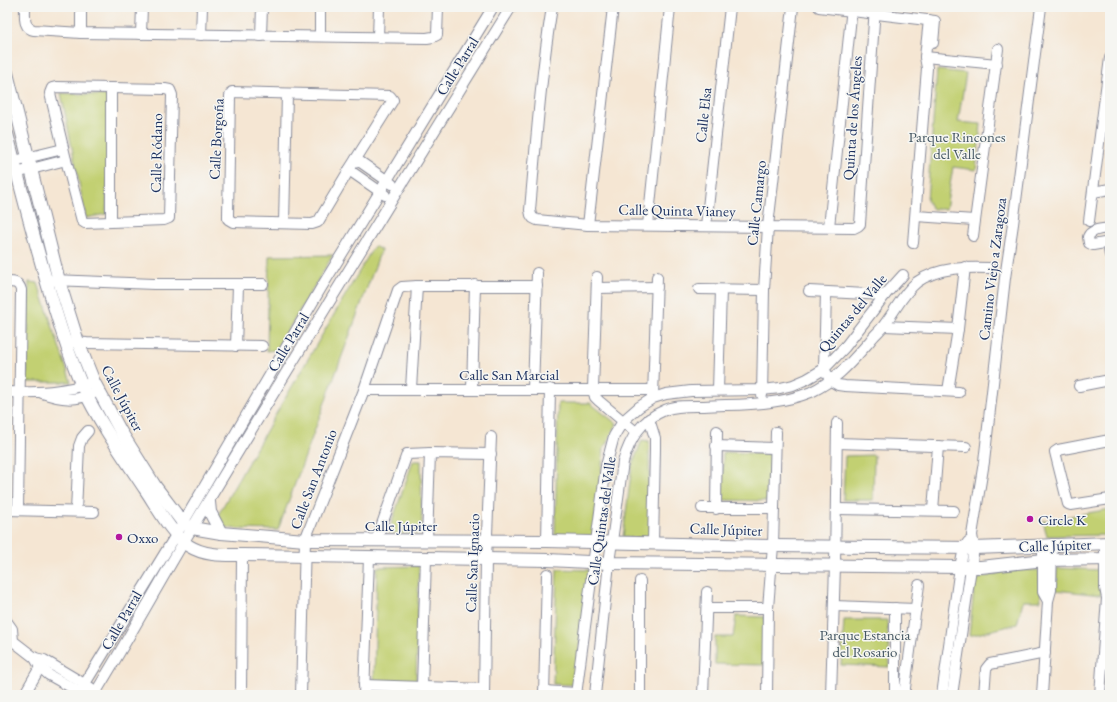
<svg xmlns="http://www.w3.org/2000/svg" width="1117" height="702" font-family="'EB Garamond',serif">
<rect width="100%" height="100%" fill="#f6f6f2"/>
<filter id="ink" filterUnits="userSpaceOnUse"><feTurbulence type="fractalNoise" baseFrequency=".025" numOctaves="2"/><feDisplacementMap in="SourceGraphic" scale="8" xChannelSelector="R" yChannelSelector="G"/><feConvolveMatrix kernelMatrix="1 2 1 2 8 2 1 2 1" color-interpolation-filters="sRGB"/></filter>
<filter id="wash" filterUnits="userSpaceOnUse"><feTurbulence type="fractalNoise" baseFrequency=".012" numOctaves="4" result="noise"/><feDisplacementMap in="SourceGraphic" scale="16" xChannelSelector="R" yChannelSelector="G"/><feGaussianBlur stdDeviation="0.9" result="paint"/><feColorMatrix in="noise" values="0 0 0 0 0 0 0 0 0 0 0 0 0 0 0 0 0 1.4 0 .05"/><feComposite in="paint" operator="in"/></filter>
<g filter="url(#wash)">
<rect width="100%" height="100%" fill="#f5e6d3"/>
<g fill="#c2d072" stroke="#6e8068">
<path d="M 937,70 L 966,73 L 958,122 L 981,124 L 976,170 L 953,167 L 946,209 L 932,209 L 927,200 Z"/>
<path d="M 61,93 L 112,96 L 106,214 L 86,218 Z"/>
<path d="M 374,246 L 381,250 L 278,530 L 237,529 L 224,527 L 218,515 L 273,419 Z"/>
<path d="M 333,255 L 276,350 L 267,351 L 269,256 Z"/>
<path d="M 29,282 L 38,283 L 71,382 L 27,382 Z"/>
<path d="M 558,403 L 590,403 L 617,424 L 604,448 L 593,537 L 555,536 Z"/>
<path d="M 642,440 L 649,441 L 650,538 L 623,537 L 632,465 Z"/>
<path d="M 723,452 L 772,454 L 770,501 L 722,500 Z"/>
<path d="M 874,455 L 873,500 L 843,500 L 845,456 Z"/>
<path d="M 413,461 L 421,461 L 422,534 L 388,533 Z"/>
<path d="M 1110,509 L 1110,535 L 1047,536 L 1043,521 Z"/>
<path d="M 419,566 L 416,682 L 374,681 L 377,567 Z"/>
<path d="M 1057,568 L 1101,570 L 1101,595 L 1056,590 Z"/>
<path d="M 557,569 L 589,570 L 575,685 L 553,684 Z"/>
<path d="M 1009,570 L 1039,570 L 1041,601 L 1023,601 L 1017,624 L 969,636 L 975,580 Z"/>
<path d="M 736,616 L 765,617 L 764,665 L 715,664 L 715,637 L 733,637 Z"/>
<path d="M 844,620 L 887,620 L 890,667 L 841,665 Z"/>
</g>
</g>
<g filter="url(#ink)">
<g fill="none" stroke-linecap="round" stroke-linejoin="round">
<defs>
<g id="minor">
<path d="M 25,7 C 25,17 23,28 34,30 L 81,33 L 427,38 L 433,37 L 437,35 L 438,7"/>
<path d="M 552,7 C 541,74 536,142 530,210 L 531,215 L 533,218 L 537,220 L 588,225 L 854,228 L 858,226 L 860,224 L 875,7"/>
<path d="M 819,7 L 935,21 L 933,43"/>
<path d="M 81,33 L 81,7"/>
<path d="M 141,34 L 142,7"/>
<path d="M 201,35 L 202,7"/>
<path d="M 261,36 L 262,7"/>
<path d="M 320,36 L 320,7"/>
<path d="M 378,37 L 379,7"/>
<path d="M 925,57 L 997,64"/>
<path d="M 56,87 L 165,89 L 170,90 L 172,95 L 169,218 L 164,220 L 85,223 L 82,221 L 66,160 L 50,93 L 52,88 Z"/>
<path d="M 111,88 L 111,221"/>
<path d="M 232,92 L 390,96 L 393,100 L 349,170 L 318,222 L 312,224 L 233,222 L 228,219 L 228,215 L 230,96 Z"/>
<path d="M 356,159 L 392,184"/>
<path d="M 14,161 L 63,149"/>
<path d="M 349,170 L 385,195"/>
<path d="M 16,173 L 66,160"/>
<path d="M 1093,192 L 1110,189"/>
<path d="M 916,216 L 974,220"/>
<path d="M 1089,221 L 1110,58"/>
<path d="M 284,223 L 287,94"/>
<path d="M 588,225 L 613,7"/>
<path d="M 648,225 L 670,7"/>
<path d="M 706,226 L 730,7"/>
<path d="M 829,227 L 852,7"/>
<path d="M 1110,228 C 1102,229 1091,229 1088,237 L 1089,243 L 1093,245 L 1110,242"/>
<path d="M 973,236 L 998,49"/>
<path d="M 913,243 L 927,68 L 925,57 L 929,20"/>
<path d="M 1109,250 L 1110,255"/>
<path d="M 597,277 L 593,389 L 595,397 L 599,401 L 636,432"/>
<path d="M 53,280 L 154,284 L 263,284"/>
<path d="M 7,282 C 14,282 19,282 21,290 L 18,510"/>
<path d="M 597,288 L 657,287"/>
<path d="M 699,289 L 764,290"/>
<path d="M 809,291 L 885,295"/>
<path d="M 826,292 L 824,369 L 831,381 L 838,385 L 845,386 L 959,392"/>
<path d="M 884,326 L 958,329"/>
<path d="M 72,342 L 87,343 L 262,346"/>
<path d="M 236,346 L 238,285"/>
<path d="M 1079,386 L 1110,380"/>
<path d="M 411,389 L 417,286"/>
<path d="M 472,389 L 475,285"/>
<path d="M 533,389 L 537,273"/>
<path d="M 364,390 L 653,390"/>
<path d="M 718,390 L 721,290"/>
<path d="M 948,391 L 958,329 L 965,267"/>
<path d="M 7,392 C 37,393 65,392 94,382"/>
<path d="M 42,393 C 61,399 74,402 94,393"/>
<path d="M 762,395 L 764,290 L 768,226 L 793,7"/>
<path d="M 653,396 L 657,277"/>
<path d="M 649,419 L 655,438 L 655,449 L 653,543"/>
<path d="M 1110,440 L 1058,450 L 1055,452 L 1068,504 L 1071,505 L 1110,499"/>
<path d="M 837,443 L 966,447"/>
<path d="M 716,446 L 775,448"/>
<path d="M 702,508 L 773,508"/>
<path d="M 716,509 L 717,431"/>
<path d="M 836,509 L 954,511"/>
<path d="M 7,510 L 94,512"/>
<path d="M 933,510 L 938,446"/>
<path d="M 76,511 L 79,446 L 82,438 L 88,431"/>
<path d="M 376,541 L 407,454 L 430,453 L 491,454"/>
<path d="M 427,541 L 430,453"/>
<path d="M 547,541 L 550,389"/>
<path d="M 1043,545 L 1043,592 L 1048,601"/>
<path d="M 834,606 L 916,609"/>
<path d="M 707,608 L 768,608"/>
<path d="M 895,608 L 895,695"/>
<path d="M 7,622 L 12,629 L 13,641 L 35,658 L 40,667 L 49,675 L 85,695"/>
<path d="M 35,658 L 44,660 L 91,688"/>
<path d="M 364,685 L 484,689"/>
<path d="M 422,687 L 426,558"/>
<path d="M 544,691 L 576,693"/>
<path d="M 24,695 L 43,662"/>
<path d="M 78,695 L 176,535 L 321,288 L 493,7"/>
<path d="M 94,695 C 128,640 159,583 192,528 C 297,353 404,180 511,7"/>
<path d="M 241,695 L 242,555"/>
<path d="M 301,695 L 305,540 L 364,390 L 398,290 L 402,287 L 417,286 L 537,286"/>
<path d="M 364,695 L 369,557"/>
<path d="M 484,695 L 486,559 L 491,437"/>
<path d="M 544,695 L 547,574"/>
<path d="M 576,695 L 606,466 L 614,436 L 623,421 L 639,407 L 653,398 L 666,394 L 691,391 L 762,390 L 780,388 L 793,385 L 807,379 L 824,369 L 845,347 L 885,295 L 903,275"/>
<path d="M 595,695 L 609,563 L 623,462 C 630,438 641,420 665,410 C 677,405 692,406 704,406 C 740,404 777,406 811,392 C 837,380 852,361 870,341 C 874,335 880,331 884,325 C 895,311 903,293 917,282 C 938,267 966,267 990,268"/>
<path d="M 640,695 L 640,581"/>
<path d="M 703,695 L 707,592"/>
<path d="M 767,695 L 768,608 L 773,546 L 776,432"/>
<path d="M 831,695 L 835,565 L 837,423"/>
<path d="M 904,695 L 919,585"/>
<path d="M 942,695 L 960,567 L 964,548 L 968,542"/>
<path d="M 952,695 L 974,548 L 972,535 L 984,462 L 1005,278 L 1013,224 L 1041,7"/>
<path d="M 984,695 L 986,669 L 990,664 L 1045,653"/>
<path d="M 1042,695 L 1048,601 L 1051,590 L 1052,544"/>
<path d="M 1100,695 L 1107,598 L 1105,588 L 1105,543"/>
</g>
<g id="major">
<path d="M 7,73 L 59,281 L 78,342 L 94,382 L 121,432 L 155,486 L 183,523 L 192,528 L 221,533 L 305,540 L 547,541 L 773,546 L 974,548 L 1110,543"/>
<path d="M 7,134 C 22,191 36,249 54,306 C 62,333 71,360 82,386 C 99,422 123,456 145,489 C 156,505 173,537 189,546 C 205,556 224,555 242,555 L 548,560 L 609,563 L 960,567 L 981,567 L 1044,560 L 1110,559"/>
<path d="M 209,502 L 210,512 L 221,533"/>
</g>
</defs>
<use href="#minor" stroke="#888a98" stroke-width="12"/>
<use href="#major" stroke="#888a98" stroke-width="14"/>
<use href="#minor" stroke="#fff" stroke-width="10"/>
<use href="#major" stroke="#fff" stroke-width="12"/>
</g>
</g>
<g fill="#b5179e" stroke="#f6f6f2" stroke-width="1.5">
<circle cx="1030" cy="519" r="4"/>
<circle cx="119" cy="537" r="4"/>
</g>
<g text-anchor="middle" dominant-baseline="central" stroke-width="3" stroke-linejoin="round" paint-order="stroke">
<g font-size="15" fill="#1b2f5e" stroke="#f6f6f2">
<text transform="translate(457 66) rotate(-58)">Calle Parral</text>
<text transform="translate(703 115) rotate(-84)">Calle Elsa</text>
<text transform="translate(852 118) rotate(-86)">Quinta de los Ángeles</text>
<text transform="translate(216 139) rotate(-87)">Calle Borgoña</text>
<text transform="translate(156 153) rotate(-89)">Calle Ródano</text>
<text transform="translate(756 203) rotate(-84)">Calle Camargo</text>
<text transform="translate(677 210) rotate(1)">Calle Quinta Vianey</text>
<text transform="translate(992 269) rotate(-83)">Camino Viejo a Zaragoza</text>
<text transform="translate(852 313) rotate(-50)">Quintas del Valle</text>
<text transform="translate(288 342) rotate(-59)">Calle Parral</text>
<text x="509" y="374">Calle San Marcial</text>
<text transform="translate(123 398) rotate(62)">Calle Júpiter</text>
<text transform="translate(313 479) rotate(-69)">Calle San Antonio</text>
<text transform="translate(601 521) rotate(-82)">Calle Quintas del Valle</text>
<text x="401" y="525">Calle Júpiter</text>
<text transform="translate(726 529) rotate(2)">Calle Júpiter</text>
<text transform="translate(1055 545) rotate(-2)">Calle Júpiter</text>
<text transform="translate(472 563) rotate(-88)">Calle San Ignacio</text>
<text transform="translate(121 620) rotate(-60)">Calle Parral</text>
</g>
<g font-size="15" fill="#455763" stroke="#f6f6f2">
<text x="957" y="136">Parque Rincones<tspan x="957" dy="17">del Valle</tspan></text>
<text x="865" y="634">Parque Estancia<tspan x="865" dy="17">del Rosario</tspan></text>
</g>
<g font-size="15" fill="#1b2f5e" stroke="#f6f6f2" text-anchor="start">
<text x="1038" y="519">Circle K</text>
<text x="127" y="537">Oxxo</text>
</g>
</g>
<rect width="1117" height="702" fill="none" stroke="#f6f6f2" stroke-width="24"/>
</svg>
